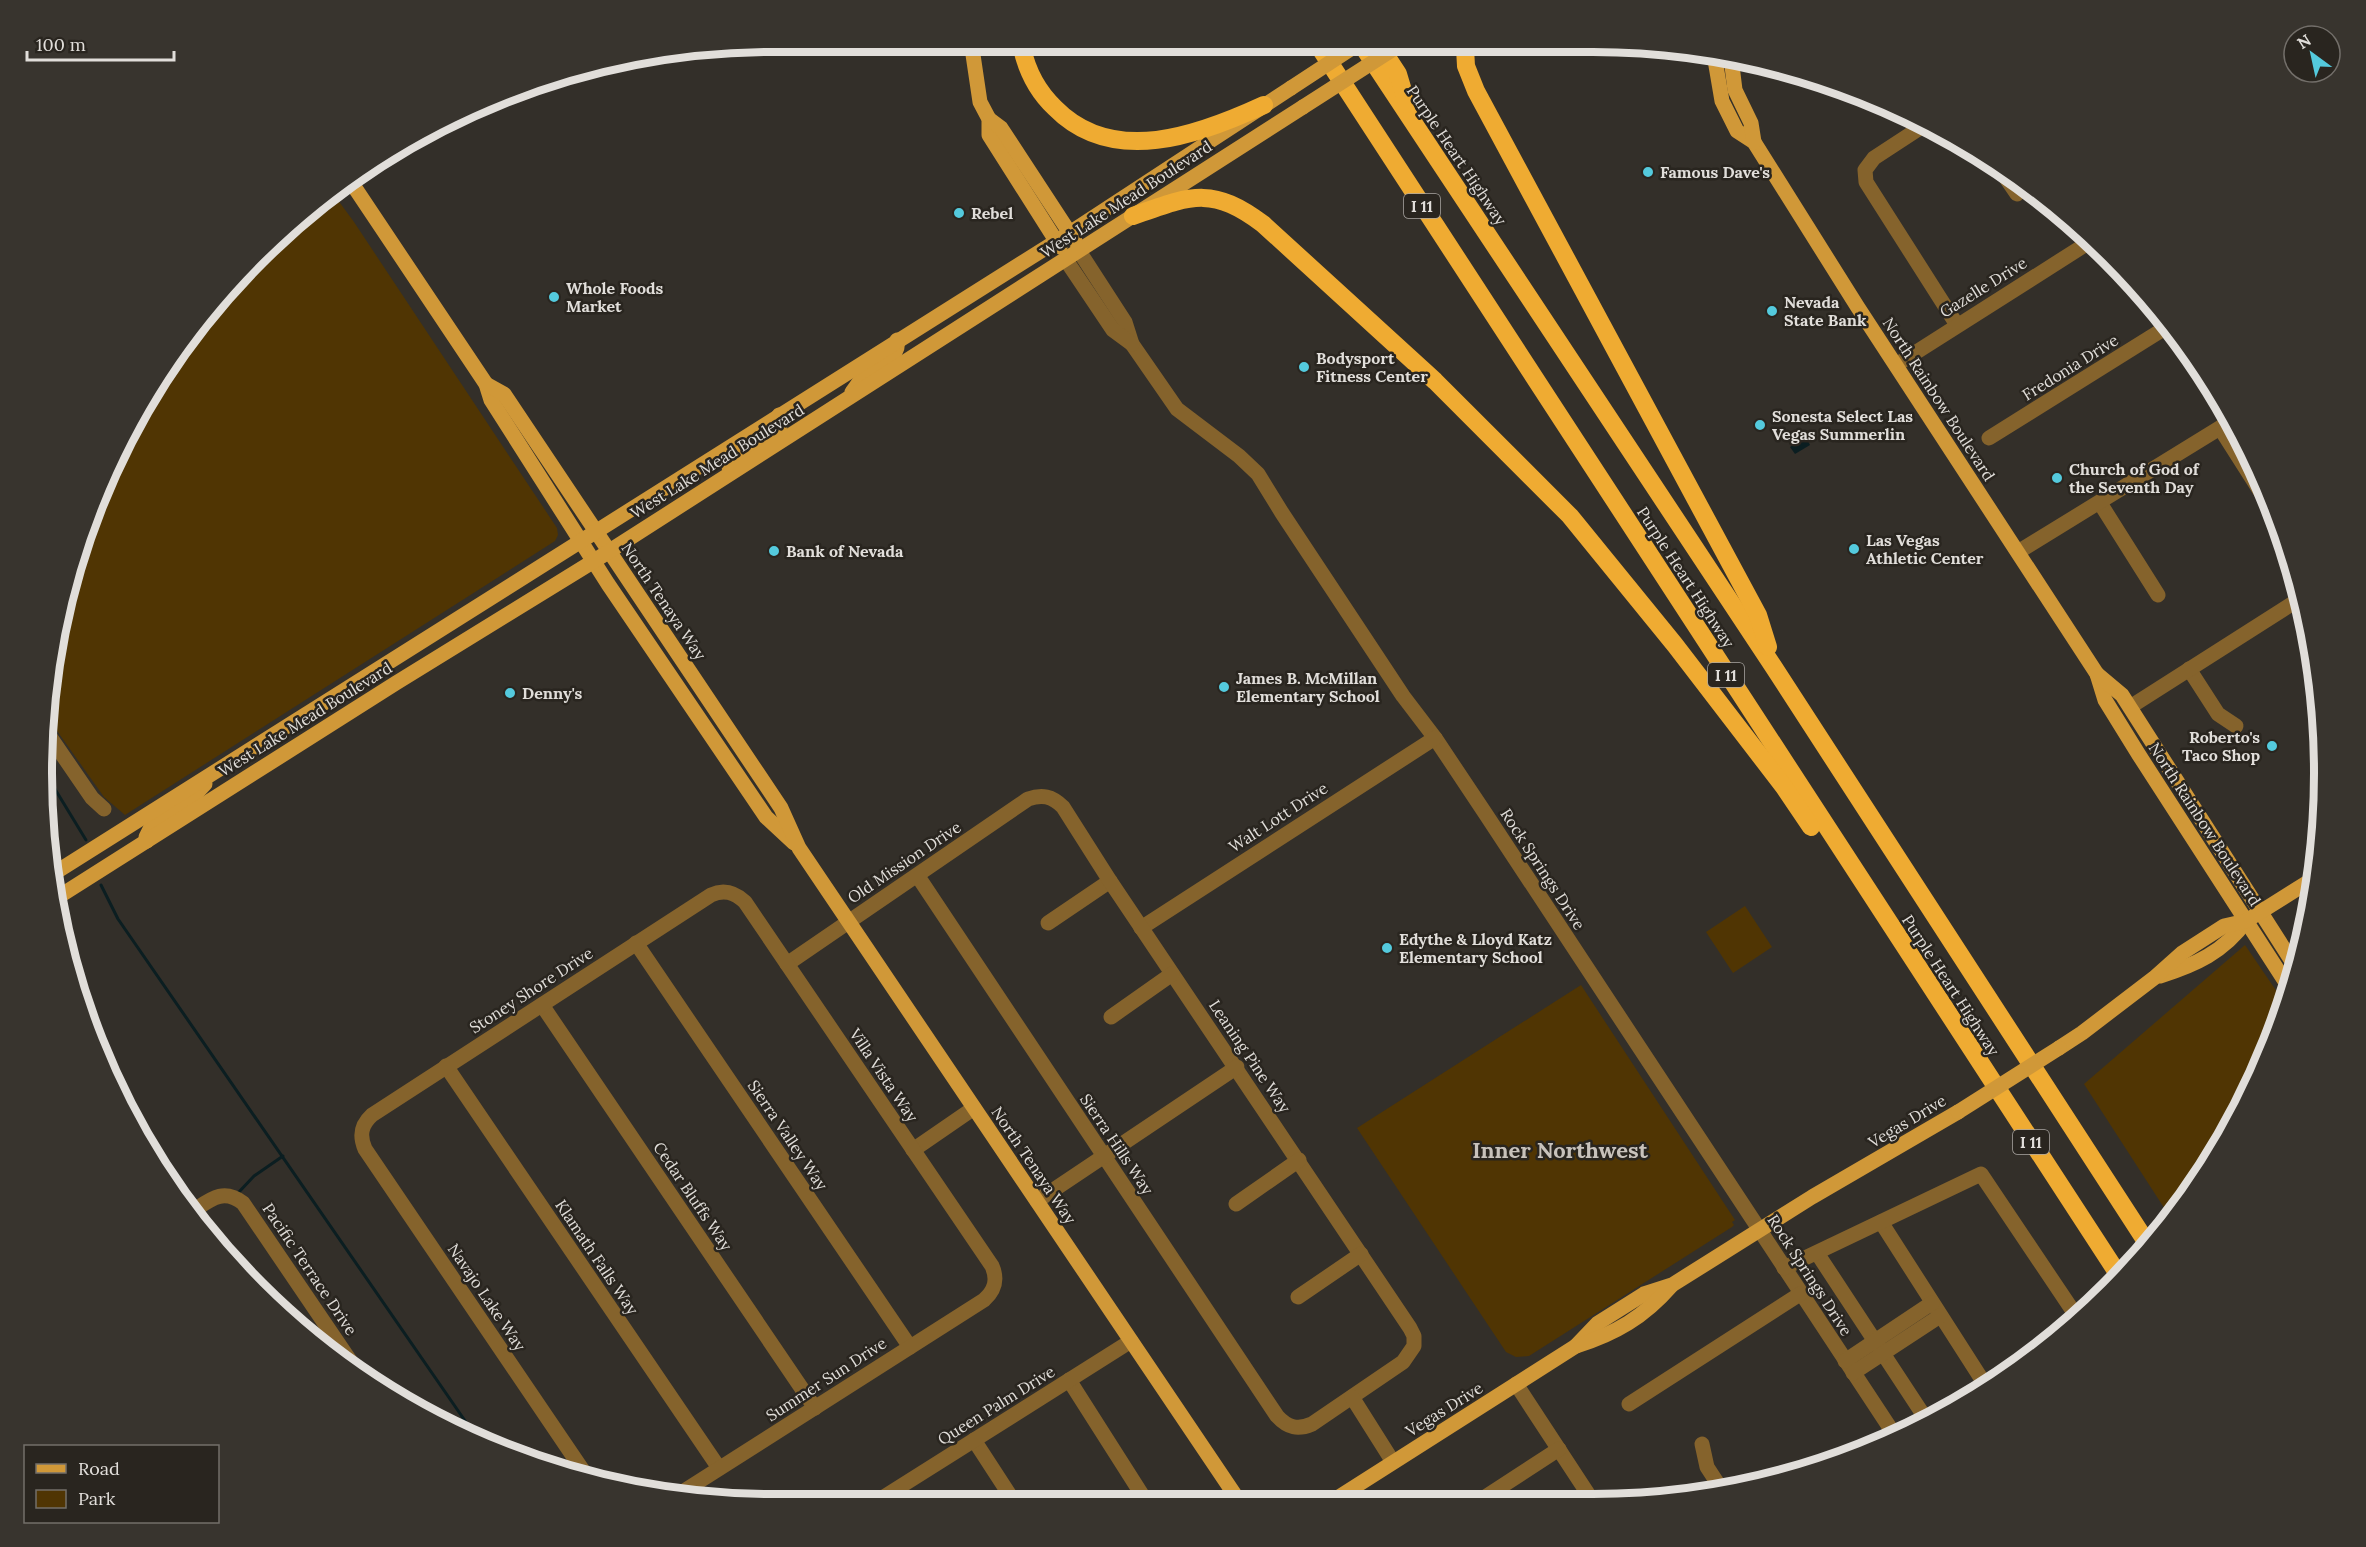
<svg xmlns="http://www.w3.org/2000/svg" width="2366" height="1547" font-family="Lora,serif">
<rect width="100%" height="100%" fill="#332f29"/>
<g fill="#503503">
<path d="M 332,192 L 354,222 L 557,528 L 558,535 L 555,541 L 125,815 L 104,797 L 45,714 L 56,630 L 98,494 L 193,328 L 218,309 L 215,305 L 291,224 Z"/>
<path d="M 1745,906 L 1772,947 L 1733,973 L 1706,932 Z"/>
<path d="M 2245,945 L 2286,1005 L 2285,1009 L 2226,1140 L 2170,1217 L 2084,1084 Z"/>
<path d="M 1581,985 L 1735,1220 L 1732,1222 L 1734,1225 L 1732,1227 L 1529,1356 L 1516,1357 L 1506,1352 L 1357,1128 Z"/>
</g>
<path fill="#0b1e21" d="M 1806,437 L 1810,445 L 1795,454 L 1790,447 Z"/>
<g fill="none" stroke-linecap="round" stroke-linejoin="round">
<g stroke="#0b1e21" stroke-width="3">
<path d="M 47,776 L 86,840"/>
<path d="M 101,885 L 118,919 L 479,1441"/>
<path d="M 238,1193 L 254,1176 L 283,1156"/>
</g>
<g stroke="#85632c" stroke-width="15">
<path d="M 1926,124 L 1874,158 L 1865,170 L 1866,182 L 1957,325"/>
<path d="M 2006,178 L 2017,194"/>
<path d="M 1079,251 L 1125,322 L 1132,344 L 1177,409 L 1239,456 L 1258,474 L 1282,513 L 1403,696 L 1435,738 L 1485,813 L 1896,1437"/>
<path d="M 1066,260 L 1113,330 L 1132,344"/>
<path d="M 1896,365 L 2091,241"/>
<path d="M 2220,428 L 2269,505"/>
<path d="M 1989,438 L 2170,325"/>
<path d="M 2100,503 L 2158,595"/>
<path d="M 2018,552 L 2231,421"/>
<path d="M 2189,669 L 2218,714 L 2236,726"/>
<path d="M 2130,707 L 2301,598"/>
<path d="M 44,728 L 92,798 L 104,809"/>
<path d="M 1048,923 L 1110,881"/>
<path d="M 1141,928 L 1435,738"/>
<path d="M 636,943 L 910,1347"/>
<path d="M 787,964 L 1028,799 C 1042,794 1052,796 1063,807 L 1110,881 L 1410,1328 L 1414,1336 L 1414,1346 L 1403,1362 L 1312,1424 C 1298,1430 1288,1428 1277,1416 L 917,875"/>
<path d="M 542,1005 L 815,1408"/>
<path d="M 1111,1017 L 1172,974"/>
<path d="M 446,1066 L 719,1468"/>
<path d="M 913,1150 L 974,1108"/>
<path d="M 1037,1201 L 1237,1067"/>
<path d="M 1236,1204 L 1299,1160"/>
<path d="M 190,1213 C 209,1201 222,1187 243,1203 L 353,1365"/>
<path d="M 1881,1222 L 1986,1386"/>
<path d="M 1817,1253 L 1928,1422"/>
<path d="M 1784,1268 L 1981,1174 L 2077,1317"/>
<path d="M 1298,1297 L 1361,1254"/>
<path d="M 1845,1361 L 1932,1303"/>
<path d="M 1853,1373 L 1940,1316"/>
<path d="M 1069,1380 L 1146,1501"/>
<path d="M 1516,1384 L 1594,1503"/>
<path d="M 1352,1397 L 1393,1462"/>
<path d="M 1629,1404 L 1800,1294"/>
<path d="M 974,1440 L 1013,1500"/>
<path d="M 1702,1444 L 1707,1467 L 1722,1490"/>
<path d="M 590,1481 L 365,1149 C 359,1135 361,1125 372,1115 L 711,895 C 724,889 734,892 745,902 L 992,1266 C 998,1280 995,1290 984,1300 L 673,1498"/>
<path d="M 879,1500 L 1131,1341"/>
<path d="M 1476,1503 L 1559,1449"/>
</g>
<g stroke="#d09838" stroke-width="15">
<path d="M 972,48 L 980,102 L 989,119 L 989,135 L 1060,247"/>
<path d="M 1714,54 L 1722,101 L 1737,131 L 1754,142 L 1857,306 L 2097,674 L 2105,700 L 2139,755 L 2290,989"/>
<path d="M 1731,58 L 1735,90 L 1751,123 L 1754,142"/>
<path d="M 989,119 L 1001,128 L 1075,241"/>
<path d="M 349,179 L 486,384 L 491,400 L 608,584 L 766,817 L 794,843"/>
<path d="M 486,384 L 504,394 L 781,808 L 799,848 L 1239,1501"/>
<path d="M 852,392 C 857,386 861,378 867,373 C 878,364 901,358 897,340"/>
<path d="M 729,467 L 747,450 L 779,428 L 781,423 L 779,415"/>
<path d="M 2097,674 L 2122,695 L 2295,966"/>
<path d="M 147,841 L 146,837 L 152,825 L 192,798 L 205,784"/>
<path d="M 53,874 L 1071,232 L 1291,88"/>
<path d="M 55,899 L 396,683 L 594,561 L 1303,107"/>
<path d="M 2160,976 C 2195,965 2224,952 2246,921"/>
<path d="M 2059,1048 L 2082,1033 L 2154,978 L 2182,953 L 2224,926 L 2246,921 L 2316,877"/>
<path d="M 1576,1346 L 1598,1323 L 1644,1294 L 1672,1285 L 1812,1197 L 1958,1112"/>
<path d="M 1331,1502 L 1576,1346 C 1615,1334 1644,1317 1671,1286"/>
</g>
<g stroke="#efab32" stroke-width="18">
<path d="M 1022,48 C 1027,71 1038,92 1055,108 C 1113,167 1199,135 1264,105"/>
<path d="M 1320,48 L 2120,1277"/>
<path d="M 1364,48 L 1773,666 L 2149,1246"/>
<path d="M 1381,48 L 1398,74 L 1407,104"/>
<path d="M 1465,48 L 1466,66 L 1476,91 L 1758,615 L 1768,647"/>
<path d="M 1133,216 C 1190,196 1211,185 1263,224 L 1435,381 L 1570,516 L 1675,645 L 1784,787 L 1811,827"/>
</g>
<g stroke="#d09838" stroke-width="15">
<path d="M 1291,88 L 1352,48"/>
<path d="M 1303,107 L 1395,48"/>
<path d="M 1958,1112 L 2059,1048"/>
</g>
</g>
<g fill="#54cadd" stroke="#29251f" stroke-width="2">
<circle cx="1648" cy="172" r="6"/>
<circle cx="959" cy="213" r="6"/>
<circle cx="554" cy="297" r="6"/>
<circle cx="1772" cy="311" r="6"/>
<circle cx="1304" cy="367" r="6"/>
<circle cx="1760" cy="425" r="6"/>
<circle cx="2057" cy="478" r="6"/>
<circle cx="1854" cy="549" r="6"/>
<circle cx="774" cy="551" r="6"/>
<circle cx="1224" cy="687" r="6"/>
<circle cx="510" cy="693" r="6"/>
<circle cx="2272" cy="746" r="6"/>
<circle cx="1387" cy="948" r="6"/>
</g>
<g text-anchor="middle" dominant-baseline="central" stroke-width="5" stroke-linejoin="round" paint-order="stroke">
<g fill="#29251f" stroke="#aaa6a2" stroke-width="1.5">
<rect x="1404" y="194" width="36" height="24" rx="4.5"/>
<rect x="1708" y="663" width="36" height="24" rx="4.5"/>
<rect x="2013" y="1130" width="36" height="24" rx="4.5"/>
</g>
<g font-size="15" font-weight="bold" fill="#e1deda">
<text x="1422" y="206">I 11</text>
<text x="1726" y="675">I 11</text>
<text x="2031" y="1142">I 11</text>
</g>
<g font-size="16" fill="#e1deda" stroke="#29251f">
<text transform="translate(1457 155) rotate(56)">Purple Heart Highway</text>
<text transform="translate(1126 199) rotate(-33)">West Lake Mead Boulevard</text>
<text transform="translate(1983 287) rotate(-32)">Gazelle Drive</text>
<text transform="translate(2070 367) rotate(-32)">Fredonia Drive</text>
<text transform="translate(1939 399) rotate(57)">North Rainbow Boulevard</text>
<text transform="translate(717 461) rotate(-32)">West Lake Mead Boulevard</text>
<text transform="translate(1686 577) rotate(57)">Purple Heart Highway</text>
<text transform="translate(664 601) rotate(56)">North Tenaya Way</text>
<text transform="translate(305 719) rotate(-32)">West Lake Mead Boulevard</text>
<text transform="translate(1278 817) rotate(-33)">Walt Lott Drive</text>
<text transform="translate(2205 824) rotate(57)">North Rainbow Boulevard</text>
<text transform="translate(904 862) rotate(-34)">Old Mission Drive</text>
<text transform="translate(1543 869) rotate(57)">Rock Springs Drive</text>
<text transform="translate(1951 985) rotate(57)">Purple Heart Highway</text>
<text transform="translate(531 990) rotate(-33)">Stoney Shore Drive</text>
<text transform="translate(1250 1056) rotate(56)">Leaning Pine Way</text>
<text transform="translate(884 1075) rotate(56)">Villa Vista Way</text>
<text transform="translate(1907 1121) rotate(-31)">Vegas Drive</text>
<text transform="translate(788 1135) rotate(56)">Sierra Valley Way</text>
<text transform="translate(1117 1144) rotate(56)">Sierra Hills Way</text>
<text transform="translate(1034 1165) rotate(56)">North Tenaya Way</text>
<text transform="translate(693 1196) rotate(56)">Cedar Bluffs Way</text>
<text transform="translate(597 1257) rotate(56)">Klamath Falls Way</text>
<text transform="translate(310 1269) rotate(56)">Pacific Terrace Drive</text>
<text transform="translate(1810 1275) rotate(57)">Rock Springs Drive</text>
<text transform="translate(487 1297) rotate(56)">Navajo Lake Way</text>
<text transform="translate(826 1379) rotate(-33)">Summer Sun Drive</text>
<text transform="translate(996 1405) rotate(-32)">Queen Palm Drive</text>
<text transform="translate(1444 1409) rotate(-32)">Vegas Drive</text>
</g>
<g font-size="16" font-weight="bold" fill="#e1deda" stroke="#29251f" text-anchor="start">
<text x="1660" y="172">Famous Dave's</text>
<text x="971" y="213">Rebel</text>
<text x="566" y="288">Whole Foods<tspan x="566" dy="18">Market</tspan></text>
<text x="1784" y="302">Nevada<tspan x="1784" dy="18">State Bank</tspan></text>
<text x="1316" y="358">Bodysport<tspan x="1316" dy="18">Fitness Center</tspan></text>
<text x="1772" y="416">Sonesta Select Las<tspan x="1772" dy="18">Vegas Summerlin</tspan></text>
<text x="2069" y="469">Church of God of<tspan x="2069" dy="18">the Seventh Day</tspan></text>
<text x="1866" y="540">Las Vegas<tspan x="1866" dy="18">Athletic Center</tspan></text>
<text x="786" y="551">Bank of Nevada</text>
<text x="1236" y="678">James B. McMillan<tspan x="1236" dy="18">Elementary School</tspan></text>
<text x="522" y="693">Denny's</text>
<text x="2260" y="737" text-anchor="end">Roberto's<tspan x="2260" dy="18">Taco Shop</tspan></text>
<text x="1399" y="939">Edythe &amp; Lloyd Katz<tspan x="1399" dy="18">Elementary School</tspan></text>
</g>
<g font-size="22" font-weight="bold" fill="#c8c2bb" stroke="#29251f">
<text x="1560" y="1150">Inner Northwest</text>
</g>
</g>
<path d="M0 0H2366V1547H0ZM773 52H1593A721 721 0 0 1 2314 773V773A721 721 0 0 1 1593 1494H773A721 721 0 0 1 52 773V773A721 721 0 0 1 773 52Z" fill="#38342e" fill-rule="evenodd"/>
<path fill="none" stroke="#e1deda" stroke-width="8" d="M773 52H1593A721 721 0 0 1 2314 773V773A721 721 0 0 1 1593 1494H773A721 721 0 0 1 52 773V773A721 721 0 0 1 773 52Z"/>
<rect x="24" y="1445" width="195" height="78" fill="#29251f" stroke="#736f6a" stroke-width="1.5"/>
<rect x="36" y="1464" width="30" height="9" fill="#d09838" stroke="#736f6a" stroke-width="1.5"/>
<text x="78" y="1475" font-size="18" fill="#e1deda">Road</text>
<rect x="36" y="1490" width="30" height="18" fill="#503503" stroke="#736f6a" stroke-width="1.5"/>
<text x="78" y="1505" font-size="18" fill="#e1deda">Park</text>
<g transform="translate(2312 54) rotate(327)"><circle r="28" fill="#29251f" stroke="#736f6a" stroke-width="1.5"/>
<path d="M0-4.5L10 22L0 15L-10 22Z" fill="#54cadd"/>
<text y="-9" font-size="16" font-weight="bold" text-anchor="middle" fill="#e1deda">N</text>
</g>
<path d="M27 51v9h147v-9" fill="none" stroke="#e1deda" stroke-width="3"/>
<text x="36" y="51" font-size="18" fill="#e1deda" stroke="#29251f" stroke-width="4.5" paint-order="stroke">100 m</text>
</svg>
